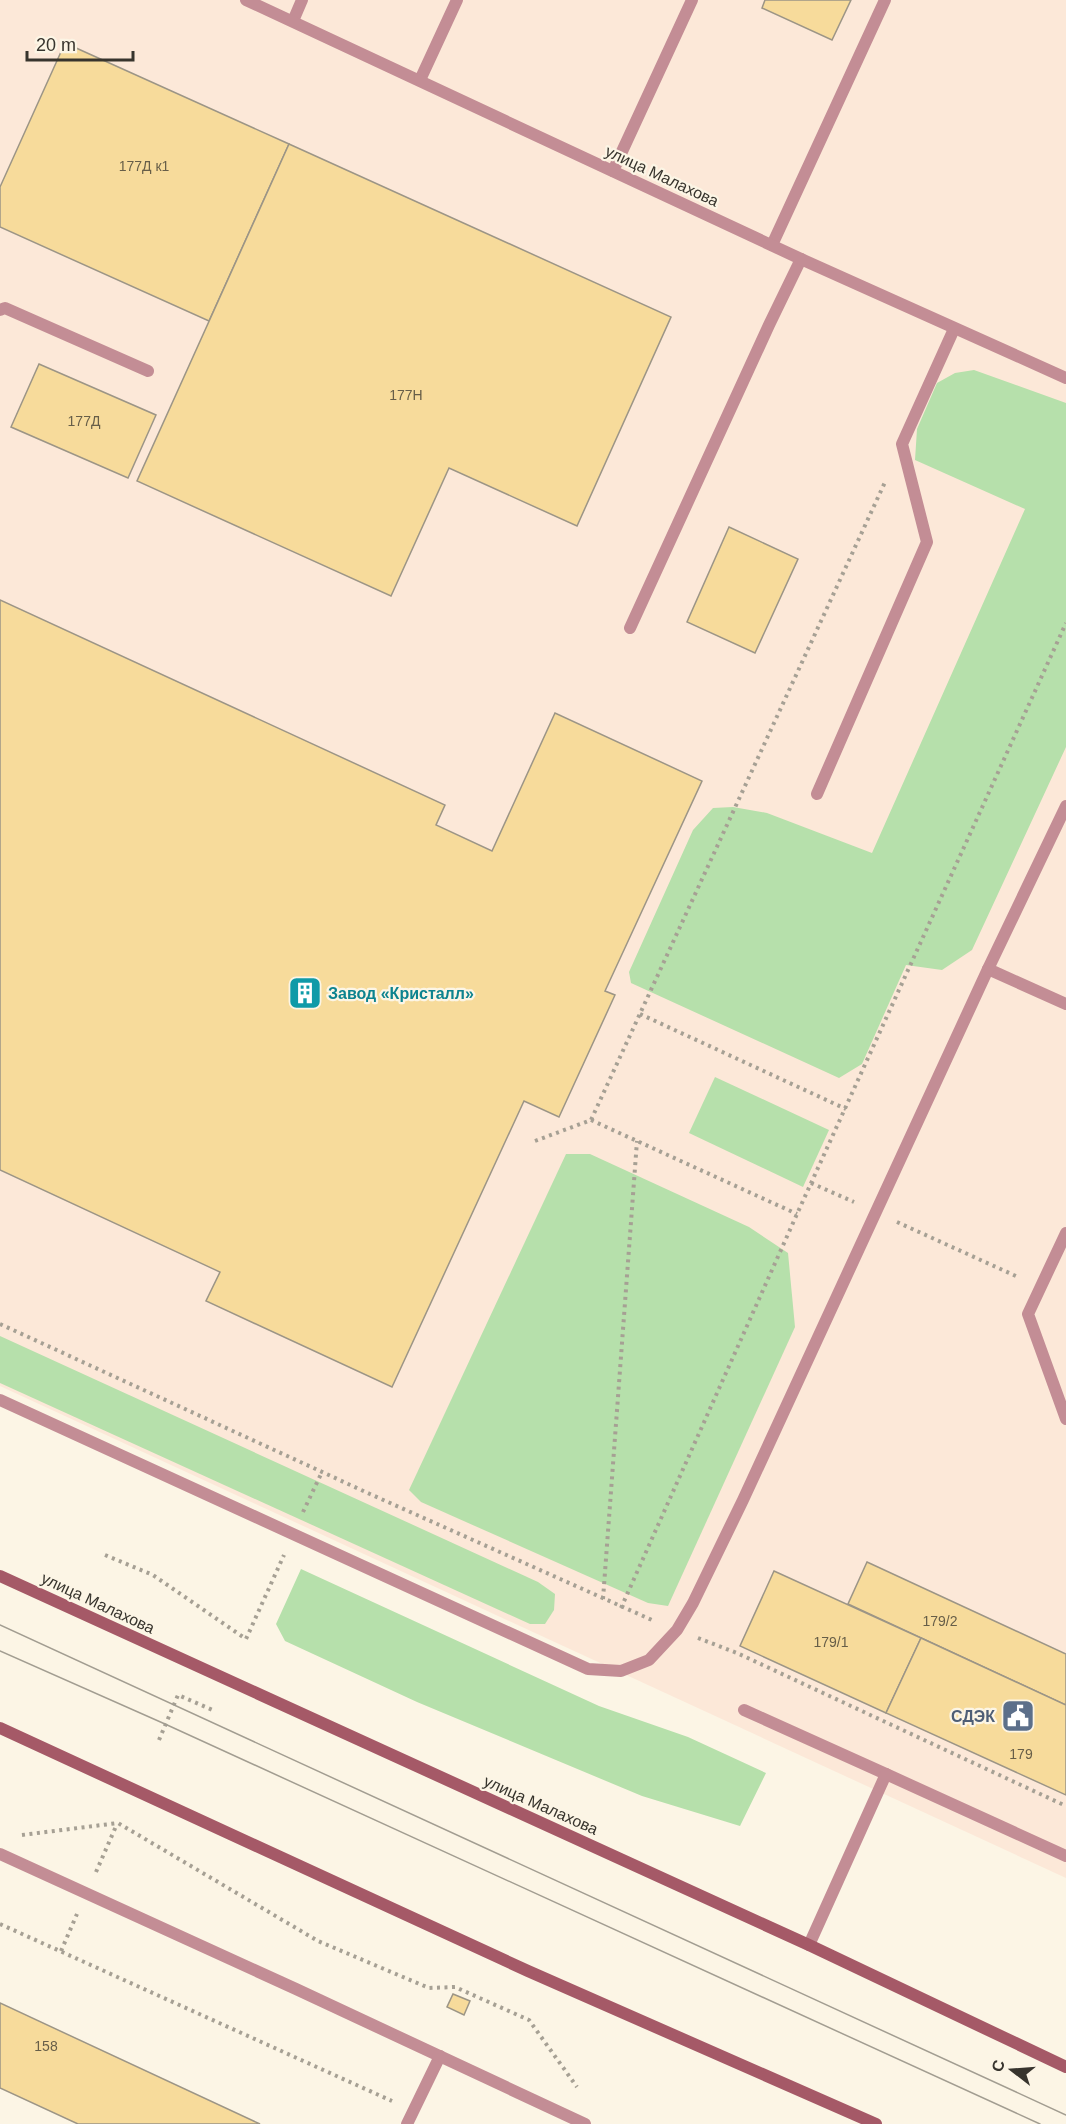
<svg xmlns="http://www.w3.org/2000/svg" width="1066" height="2124" font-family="Arial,sans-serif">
<rect width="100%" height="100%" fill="#fcf5e5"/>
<path fill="#fce8d8" d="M 0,0 L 1066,0 L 1066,1878 L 0,1386 Z"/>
<g fill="#b6e0ab">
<path d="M 974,370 L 1066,403 L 1066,747 L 972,950 L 942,970 L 906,965 L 862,1064 L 839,1078 L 631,983 L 629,972 L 693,830 L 713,808 L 733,807 L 767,813 L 872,853 L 1025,509 L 915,460 L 917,429 L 937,383 L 955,373 Z"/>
<path d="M 715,1077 L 829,1130 L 803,1187 L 689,1133 Z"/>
<path d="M 566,1154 L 590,1154 L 749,1227 L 788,1253 L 795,1327 L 668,1606 L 648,1603 L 421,1502 L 409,1490 Z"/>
<path d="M 0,1336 L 538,1582 L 555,1594 L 554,1610 L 545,1624 L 530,1624 L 0,1383 Z"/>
<path d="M 301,1569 L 599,1706 L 688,1737 L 766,1773 L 740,1826 L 642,1796 L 417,1702 L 285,1641 L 276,1624 Z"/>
</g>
<g fill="#f7db9b" stroke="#9c9586" stroke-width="1.5">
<path d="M 765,0 L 851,0 L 832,40 L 762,8 Z"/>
<path d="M 65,43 L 289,144 L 209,321 L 0,227 L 0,187 Z"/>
<path d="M 289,144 L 671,317 L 577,526 L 449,468 L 391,596 L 137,481 Z"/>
<path d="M 39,364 L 156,415 L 128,478 L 11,427 Z"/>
<path d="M 729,527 L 798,559 L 755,653 L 687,622 Z"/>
<path d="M 0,600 L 445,805 L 436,825 L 492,851 L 555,713 L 702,781 L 605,991 L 615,995 L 559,1117 L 524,1101 L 392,1387 L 206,1301 L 220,1272 L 0,1170 Z"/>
<path d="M 867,1562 L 1066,1654 L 1066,1705 L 848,1604 Z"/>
<path d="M 774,1571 L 921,1638 L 886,1713 L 740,1646 Z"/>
<path d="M 921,1638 L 1066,1705 L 1066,1795 L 886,1713 Z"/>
<path d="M 453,1994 L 470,2001 L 464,2015 L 447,2007 Z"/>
<path d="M 0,2003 L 260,2124 L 78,2124 L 0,2088 Z"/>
</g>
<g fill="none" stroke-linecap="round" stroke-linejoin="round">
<g stroke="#a6a094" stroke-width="4" stroke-dasharray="3 4.5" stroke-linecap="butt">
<path d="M 640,1014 L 846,1109"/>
<path d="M 591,1120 L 797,1214"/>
<path d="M 535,1141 L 591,1120 L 886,480"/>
<path d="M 811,1183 L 854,1202"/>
<path d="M 897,1222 L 1018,1277"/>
<path d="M 0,1324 L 370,1494 L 652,1620"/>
<path d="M 303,1512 L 322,1472"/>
<path d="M 105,1555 L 153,1575 L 246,1639 L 284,1555"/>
<path d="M 603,1599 L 637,1141"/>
<path d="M 621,1608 L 797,1214 L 1066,623"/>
<path d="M 698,1638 L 737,1653 L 1066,1806"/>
<path d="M 159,1740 L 178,1695 L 215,1711"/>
<path d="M 22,1835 L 118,1823 L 318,1941 L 429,1988 L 455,1987 L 529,2020 L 577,2087"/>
<path d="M 96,1872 L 117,1824"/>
<path d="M 0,1924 L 392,2101"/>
<path d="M 61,1951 L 77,1914"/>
</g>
<g stroke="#c38d95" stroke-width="12">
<path d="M 293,21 L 302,0"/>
<path d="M 420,80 L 457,0"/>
<path d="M 613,171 L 692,0"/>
<path d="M 772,245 L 885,0"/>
<path d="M 0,310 L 5,308 L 148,371"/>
<path d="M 630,628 L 769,325 L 801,259"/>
<path d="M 817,794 L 927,542 L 902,444 L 954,329"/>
<path d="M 988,969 L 1066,1004"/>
<path d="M 1066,1233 L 1028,1314 L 1066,1419"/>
<path d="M 744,1710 L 886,1774"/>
<path d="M 809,1945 L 886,1774 L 1066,1856"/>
<path d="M 407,2124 L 440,2056"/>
</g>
<g stroke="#c38d95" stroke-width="12">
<path d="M 246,0 L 801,259 L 1066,378"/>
<path d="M 0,1400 L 588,1669 L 621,1671 L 649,1660 L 677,1630 L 693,1603 L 743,1500 L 988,969 L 1066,806"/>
<path d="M 0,1854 L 296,1989 L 585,2124"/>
</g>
<g stroke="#a55967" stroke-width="12">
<path d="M 0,1576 L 809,1945 L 1066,2067"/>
<path d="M 0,1728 L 528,1971 L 876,2124"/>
</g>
<g stroke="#a29d91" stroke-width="1.5">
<path d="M 0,1625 L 1066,2115"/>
<path d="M 0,1651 L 165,1724 L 1040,2124"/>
</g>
</g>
<defs>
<symbol id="building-square" viewBox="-11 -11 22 22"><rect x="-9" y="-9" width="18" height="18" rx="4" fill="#0f9aa8" stroke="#fcf5e5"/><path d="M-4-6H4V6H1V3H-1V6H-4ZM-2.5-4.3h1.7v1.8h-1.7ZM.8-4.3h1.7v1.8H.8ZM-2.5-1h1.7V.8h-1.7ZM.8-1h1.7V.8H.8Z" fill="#fff"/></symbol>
<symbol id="civic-square" viewBox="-11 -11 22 22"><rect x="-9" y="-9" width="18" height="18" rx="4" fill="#5c6f8a" stroke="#fcf5e5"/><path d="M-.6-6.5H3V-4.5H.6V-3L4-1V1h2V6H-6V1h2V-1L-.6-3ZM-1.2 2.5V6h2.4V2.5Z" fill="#fff"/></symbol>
</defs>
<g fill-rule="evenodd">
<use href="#building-square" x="286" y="974" width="38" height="38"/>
<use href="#civic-square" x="999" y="1697" width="38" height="38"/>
</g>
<g text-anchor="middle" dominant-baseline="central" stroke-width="4.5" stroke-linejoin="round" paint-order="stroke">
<g font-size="14" fill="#675e48">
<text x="144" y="166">177Д к1</text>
<text x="406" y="395">177Н</text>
<text x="84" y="421">177Д</text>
<text x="940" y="1621">179/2</text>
<text x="831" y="1642">179/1</text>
<text x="1021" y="1754">179</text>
<text x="46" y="2046">158</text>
</g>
<g font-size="16" fill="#37342d" stroke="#fcf5e5">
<text transform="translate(662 176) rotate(25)">улица Малахова</text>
<text transform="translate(98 1603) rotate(25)">улица Малахова</text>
<text transform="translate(541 1805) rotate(24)">улица Малахова</text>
</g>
<g font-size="16" font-weight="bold" fill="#0d838f" stroke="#fcf5e5" text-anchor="start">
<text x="328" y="993">Завод «Кристалл»</text>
</g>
<g font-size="16" font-weight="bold" fill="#4e5e75" stroke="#fcf5e5" text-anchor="end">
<text x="995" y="1716">СДЭК</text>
</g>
</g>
<g transform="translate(1012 2070) rotate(287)" stroke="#fcf5e5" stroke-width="4.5" paint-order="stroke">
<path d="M0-4.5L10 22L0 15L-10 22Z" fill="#37342d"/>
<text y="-9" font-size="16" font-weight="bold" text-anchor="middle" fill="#37342d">С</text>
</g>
<path d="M27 51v9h106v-9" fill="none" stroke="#37342d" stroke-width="3"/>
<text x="36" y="51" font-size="18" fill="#37342d" stroke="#fcf5e5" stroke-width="4.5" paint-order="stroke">20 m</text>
</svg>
